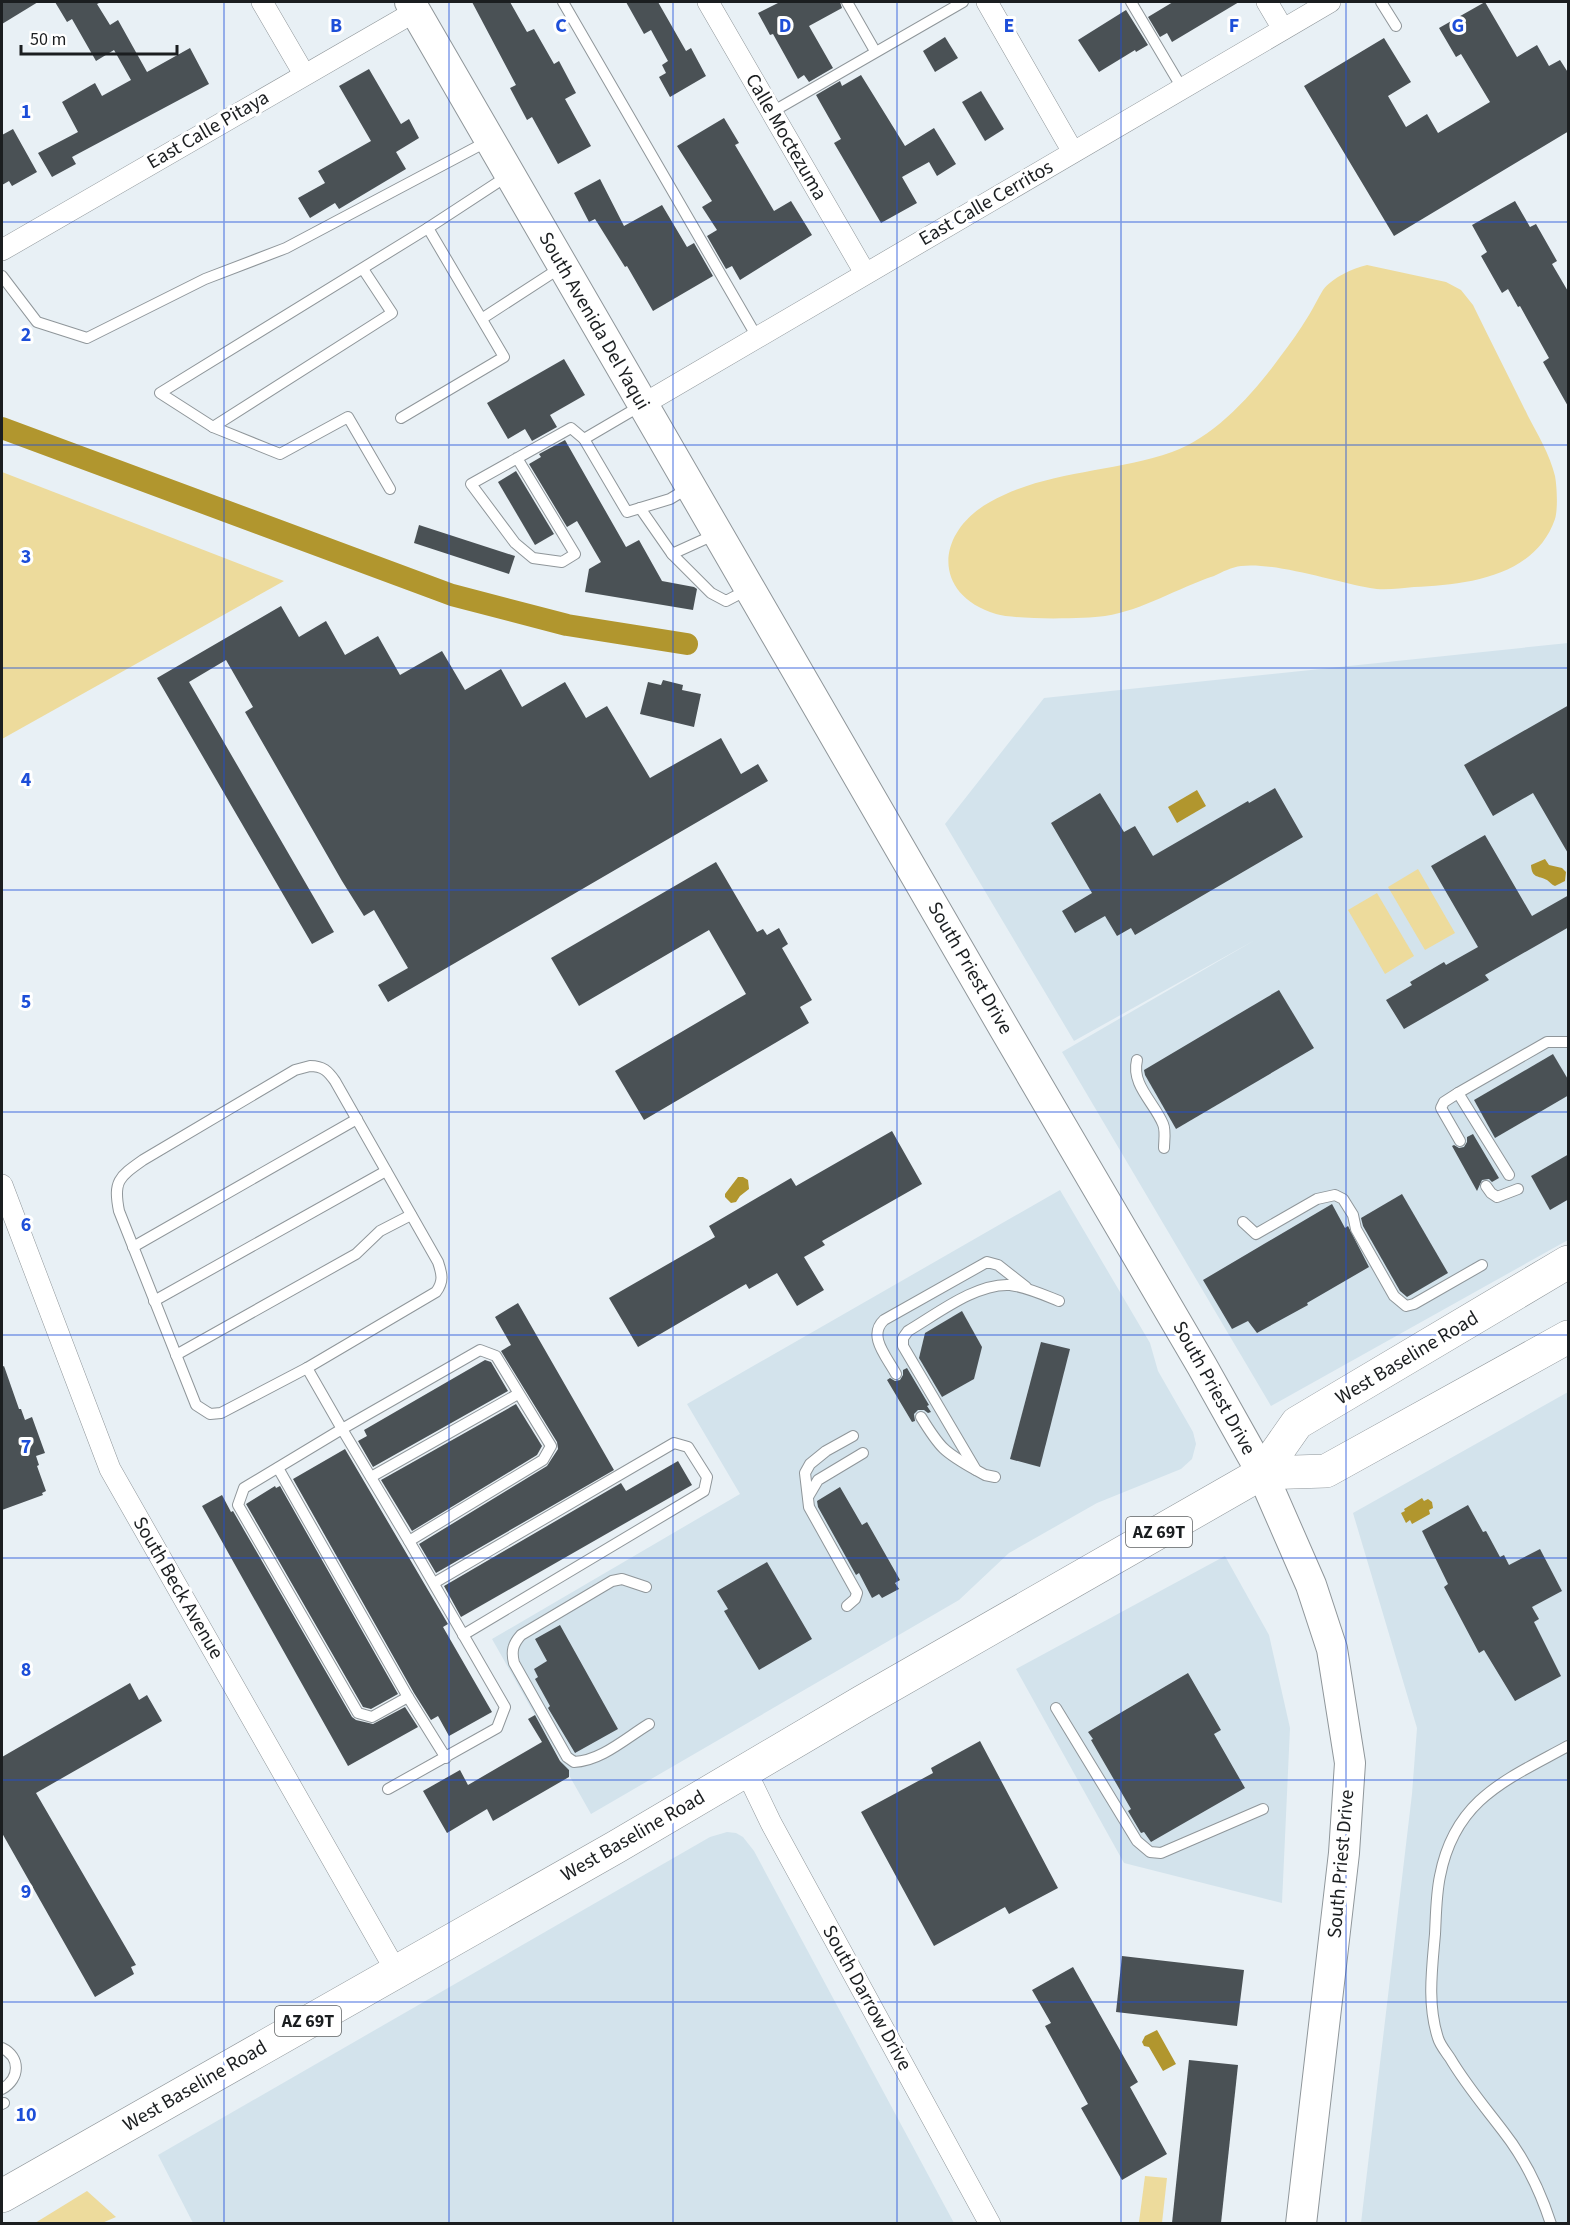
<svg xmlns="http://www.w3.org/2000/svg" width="1570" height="2225" font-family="'Source Sans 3',sans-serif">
<rect width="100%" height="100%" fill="#e8f0f5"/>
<g fill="#d3e3ec">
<path d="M 1568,643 L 1568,1240 L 1271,1406 L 1062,1052 L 1255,940 L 1074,1041 L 945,824 L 1044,698 Z"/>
<path d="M 1060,1190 L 1150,1343 L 1158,1371 L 1193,1432 L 1196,1444 L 1192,1459 L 1181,1469 L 1097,1503 L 1009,1553 L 959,1600 L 591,1814 L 492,1639 L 740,1494 L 687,1404 Z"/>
<path d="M 1568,1392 L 1568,2223 L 1361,2223 L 1412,1794 L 1417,1728 L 1353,1513 Z"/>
<path d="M 1225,1556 L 1269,1635 L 1290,1728 L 1282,1903 L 1124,1863 L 1016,1669 Z"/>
<path d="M 727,1832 L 736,1833 L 743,1837 L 754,1851 L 954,2223 L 193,2223 L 158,2155 L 710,1837 Z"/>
</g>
<g fill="#eddb9c">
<path d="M 1367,265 L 1446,282 L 1461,290 L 1473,305 C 1491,342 1510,379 1528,416 C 1538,435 1550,455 1555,476 C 1557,487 1558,509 1555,519 C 1535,577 1466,585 1414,587 C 1400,588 1384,591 1370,588 C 1335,582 1275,562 1241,566 C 1232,567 1222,572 1214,576 C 1177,588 1144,610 1105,616 C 1082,619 1017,620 996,614 C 931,594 936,532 990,502 C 1047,470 1112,473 1172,452 C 1214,438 1255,392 1280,357 C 1290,344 1300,330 1309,315 C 1314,307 1318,298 1323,290 C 1332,278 1353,268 1367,265 Z"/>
<path d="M 2,472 L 284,581 L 2,739 Z"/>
<path d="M 1418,869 L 1455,933 L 1425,950 L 1388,887 Z"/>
<path d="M 1377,893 L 1414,956 L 1385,974 L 1348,910 Z"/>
<path d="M 1145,2176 L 1167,2178 L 1162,2223 L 1139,2222 Z"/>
<path d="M 87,2191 L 116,2217 L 102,2223 L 35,2223 Z"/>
</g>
<g fill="#b1962e">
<path d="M 1197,790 L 1206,806 L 1177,823 L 1168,807 Z"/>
<path d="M 1545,859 L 1549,865 L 1562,868 L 1566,872 L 1565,881 L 1555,886 C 1552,885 1550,882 1547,880 C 1538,875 1532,879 1531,865 Z"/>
<path d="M 738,1177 L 743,1177 L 748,1180 L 749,1189 L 740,1196 L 736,1202 L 731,1203 L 725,1197 L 725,1194 Z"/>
<path d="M 1422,1498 L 1424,1501 L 1428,1499 L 1432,1502 L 1433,1508 L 1429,1510 L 1430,1514 L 1412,1524 L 1410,1520 L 1406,1523 L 1401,1513 L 1405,1511 L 1404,1509 Z"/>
<path d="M 1157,2030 L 1176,2064 L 1163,2071 L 1149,2047 L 1144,2046 L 1142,2042 L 1145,2036 Z"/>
</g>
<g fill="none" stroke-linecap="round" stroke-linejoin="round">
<path stroke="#b1962e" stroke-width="22" d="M 2,428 L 452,595 L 567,625 L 687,644"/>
</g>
<g fill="#4a5155">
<path d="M 2,2 L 38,2 L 2,24 Z"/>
<path d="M 55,2 L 101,2 L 97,4 L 110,25 L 118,20 L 147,72 L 190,48 L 209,84 L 72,157 L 76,164 L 52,177 L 38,153 L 78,132 L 62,102 L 95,83 L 102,96 L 131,80 L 114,50 L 96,61 L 72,19 L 67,22 Z"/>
<path d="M 472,2 L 510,2 L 527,32 L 534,29 L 554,64 L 559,61 L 576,93 L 565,99 L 591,146 L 558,164 L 532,117 L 527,120 L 510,88 L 516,85 Z"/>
<path d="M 626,2 L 658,2 L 686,51 L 691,48 L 706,76 L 670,97 L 659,77 L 666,73 L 662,65 L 668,61 L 651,30 L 644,34 Z"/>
<path d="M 780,2 L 840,2 L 842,8 L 809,26 L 833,68 L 809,82 L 804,75 L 798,79 L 773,34 L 770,35 L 758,13 Z"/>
<path d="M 1173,2 L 1239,2 L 1172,42 L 1167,33 L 1160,37 L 1148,17 Z"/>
<path d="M 1485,2 L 1517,57 L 1537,45 L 1549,66 L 1560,60 L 1569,74 L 1569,131 L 1394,236 L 1304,86 L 1384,38 L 1411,82 L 1388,96 L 1406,127 L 1427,114 L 1438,133 L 1490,102 L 1461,54 L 1456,57 L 1439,28 Z"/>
<path d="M 1126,10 L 1148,45 L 1136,52 L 1135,50 L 1099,72 L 1078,40 Z"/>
<path d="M 945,37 L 958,58 L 935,72 L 923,51 Z"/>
<path d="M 369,69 L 401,124 L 409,119 L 419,138 L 396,152 L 406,169 L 339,209 L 335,203 L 310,218 L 298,198 L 325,183 L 318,171 L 371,141 L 339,86 Z"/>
<path d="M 861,75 L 905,146 L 934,128 L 956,164 L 937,176 L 929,162 L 902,177 L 917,203 L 881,223 L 834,143 L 841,139 L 816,95 L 840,81 L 842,86 Z"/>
<path d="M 981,91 L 1004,129 L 985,141 L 962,102 Z"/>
<path d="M 724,118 L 739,143 L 735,145 L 774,211 L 791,201 L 812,235 L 740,280 L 732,266 L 726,269 L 707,236 L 717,230 L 702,207 L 712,201 L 677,146 Z"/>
<path d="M 13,129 L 37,172 L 12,186 L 9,181 L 2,185 L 2,135 Z"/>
<path d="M 600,179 L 624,226 L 662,205 L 687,247 L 694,243 L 713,276 L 653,311 L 627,266 L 625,267 L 595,219 L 589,222 L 574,193 Z"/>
<path d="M 1515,201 L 1530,227 L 1536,224 L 1557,261 L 1552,264 L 1569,293 L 1569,408 L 1543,362 L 1549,358 L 1520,306 L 1518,307 L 1508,289 L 1502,293 L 1481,256 L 1487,252 L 1472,225 Z"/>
<path d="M 564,359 L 585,395 L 550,415 L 557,427 L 532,441 L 525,429 L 508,439 L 487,403 Z"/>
<path d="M 565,440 L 626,547 L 639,540 L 662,581 L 694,587 L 697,589 L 693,610 L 585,592 L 589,569 L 601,562 L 577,521 L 567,527 L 529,464 L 541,457 L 539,454 Z"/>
<path d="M 516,471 L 554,534 L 535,545 L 498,482 Z"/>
<path d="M 419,525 L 515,556 L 509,574 L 414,543 Z"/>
<path d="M 281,606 L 299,637 L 326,621 L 345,655 L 378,636 L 400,675 L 442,651 L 465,690 L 501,669 L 522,707 L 565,682 L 586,718 L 607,706 L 650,778 L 721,738 L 741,774 L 758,764 L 768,781 L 388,1002 L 378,985 L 408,968 L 374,910 L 364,916 L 342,881 L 245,712 L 253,707 L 226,660 L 189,682 L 334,932 L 312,944 L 157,678 Z"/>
<path d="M 663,680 L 683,685 L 682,690 L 701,694 L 694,727 L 640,714 L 648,682 L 661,685 Z"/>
<path d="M 1569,705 L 1569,855 L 1533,793 L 1493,816 L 1464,765 Z"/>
<path d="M 1275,788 L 1303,837 L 1135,935 L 1131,928 L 1117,936 L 1105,916 L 1075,933 L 1062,911 L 1092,893 L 1051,823 L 1100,793 L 1124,832 L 1135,826 L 1153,856 L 1248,801 L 1249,803 Z"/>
<path d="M 1485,835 L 1532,916 L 1569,895 L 1569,927 L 1485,975 L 1489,980 L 1404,1029 L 1386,1000 L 1412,985 L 1410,982 L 1444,962 L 1446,965 L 1478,947 L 1431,866 Z"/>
<path d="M 716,862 L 757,932 L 763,929 L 767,935 L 779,928 L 788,944 L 782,948 L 812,1000 L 800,1007 L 809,1023 L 644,1120 L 615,1071 L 746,994 L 709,930 L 579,1006 L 551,958 Z"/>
<path d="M 1279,990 L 1314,1048 L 1176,1129 L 1145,1075 L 1144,1070 Z"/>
<path d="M 1553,1054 L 1569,1081 L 1569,1095 L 1495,1138 L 1474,1100 Z"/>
<path d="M 892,1131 L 922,1184 L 822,1241 L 825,1245 L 804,1257 L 824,1290 L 797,1306 L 777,1273 L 749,1289 L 746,1284 L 638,1347 L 609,1298 L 715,1237 L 709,1226 L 791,1178 L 796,1186 Z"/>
<path d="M 1473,1134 L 1499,1178 L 1492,1182 L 1489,1179 L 1482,1180 L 1477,1191 L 1452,1146 L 1454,1145 L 1459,1148 L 1464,1147 L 1467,1142 L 1467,1137 Z"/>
<path d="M 1569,1154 L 1569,1199 L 1550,1210 L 1531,1176 Z"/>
<path d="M 1402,1194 L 1448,1273 L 1407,1297 L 1400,1291 L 1363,1226 L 1361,1218 Z"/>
<path d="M 1332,1204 L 1345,1228 L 1348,1226 L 1369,1267 L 1307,1303 L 1308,1305 L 1257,1333 L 1248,1321 L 1232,1329 L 1203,1280 Z"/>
<path d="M 518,1303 L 614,1470 L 436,1573 L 419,1544 L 547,1466 L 558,1449 L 557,1442 L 501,1351 L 511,1345 L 495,1317 Z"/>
<path d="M 962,1311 L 982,1347 L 974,1379 L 942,1397 L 919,1358 L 925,1333 Z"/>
<path d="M 1041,1342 L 1070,1349 L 1040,1467 L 1010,1459 Z"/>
<path d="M 485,1360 L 491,1362 L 508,1391 L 373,1467 L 358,1441 L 367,1436 L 364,1430 Z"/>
<path d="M 4,1366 L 19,1409 L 21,1409 L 25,1420 L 32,1417 L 45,1453 L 36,1456 L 39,1465 L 37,1466 L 46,1491 L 42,1493 L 43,1495 L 2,1510 L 2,1367 Z"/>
<path d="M 907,1368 L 929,1405 L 927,1406 L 931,1412 L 928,1413 L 924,1410 L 918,1410 L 914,1414 L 915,1421 L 912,1422 L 887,1380 L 890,1378 L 895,1381 L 900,1380 L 903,1375 L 903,1370 Z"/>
<path d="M 516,1404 L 542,1446 L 537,1455 L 412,1531 L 381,1480 Z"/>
<path d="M 345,1449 L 448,1624 L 443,1627 L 492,1712 L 449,1736 L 438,1716 L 431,1720 L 414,1693 L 293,1479 Z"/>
<path d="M 678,1461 L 692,1485 L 461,1617 L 444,1586 L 621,1483 L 626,1491 Z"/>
<path d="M 275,1486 L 276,1488 L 280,1486 L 398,1694 L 371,1709 L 363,1707 L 246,1504 Z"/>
<path d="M 840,1487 L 862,1525 L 867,1522 L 900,1580 L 895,1583 L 899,1589 L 882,1598 L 879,1594 L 872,1598 L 859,1573 L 856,1575 L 818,1507 L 817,1501 Z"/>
<path d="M 222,1495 L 231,1512 L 233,1511 L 352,1717 L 356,1720 L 373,1724 L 405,1707 L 418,1727 L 348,1766 L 202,1506 Z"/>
<path d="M 1468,1505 L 1483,1532 L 1486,1531 L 1500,1557 L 1504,1555 L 1509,1565 L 1540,1549 L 1562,1591 L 1532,1607 L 1539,1619 L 1534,1622 L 1561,1676 L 1515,1701 L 1484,1650 L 1479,1653 L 1444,1587 L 1448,1584 L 1422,1531 Z"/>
<path d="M 767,1562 L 812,1639 L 759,1670 L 724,1611 L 728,1609 L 717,1591 Z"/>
<path d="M 560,1625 L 618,1729 L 575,1753 L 548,1708 L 550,1706 L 535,1679 L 538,1677 L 534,1669 L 547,1661 L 535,1639 Z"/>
<path d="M 1188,1673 L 1221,1730 L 1214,1734 L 1245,1788 L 1151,1842 L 1144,1832 L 1141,1833 L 1128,1811 L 1131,1809 L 1091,1740 L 1093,1739 L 1088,1732 Z"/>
<path d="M 130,1683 L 139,1700 L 147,1695 L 162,1721 L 36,1793 L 136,1965 L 131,1967 L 134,1974 L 95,1997 L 2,1833 L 2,1757 Z"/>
<path d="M 535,1715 L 560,1761 L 569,1770 L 569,1777 L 493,1821 L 487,1809 L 447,1833 L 423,1791 L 460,1770 L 468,1785 L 542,1742 L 528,1719 Z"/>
<path d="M 980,1741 L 1058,1888 L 1009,1914 L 1005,1907 L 934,1946 L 861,1812 L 933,1773 L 931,1768 Z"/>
<path d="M 1122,1956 L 1244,1970 L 1237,2026 L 1116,2012 Z"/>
<path d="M 1073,1967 L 1138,2082 L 1130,2087 L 1167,2154 L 1122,2180 L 1081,2108 L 1088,2104 L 1045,2026 L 1051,2023 L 1032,1990 Z"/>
<path d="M 1189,2060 L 1238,2065 L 1221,2223 L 1172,2223 Z"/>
</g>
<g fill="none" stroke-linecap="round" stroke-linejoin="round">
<defs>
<g id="lane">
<path d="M 563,2 L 757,337"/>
<path d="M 847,2 L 875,51"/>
<path d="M 1131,2 L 1182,88"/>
<path d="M 1381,2 L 1396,26"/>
<path d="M 772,112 L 963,2"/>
<path d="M 2,276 L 37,322 L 87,338 L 205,279 L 286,248 L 488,141"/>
<path d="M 483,318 L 560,268"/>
<path d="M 401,418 L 504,357 L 428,228 L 509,175"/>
<path d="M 213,427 L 392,313 L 363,269"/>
<path d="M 584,439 L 627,512 L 670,499 L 690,487"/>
<path d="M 517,458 L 575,554 L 562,562 L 533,558 L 515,543 L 471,484 L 571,428 L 584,439 L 642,405"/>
<path d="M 390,489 L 348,417 L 280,454 L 213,427 L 160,393 L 428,228"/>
<path d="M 640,508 L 672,554 L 716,534"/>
<path d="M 672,554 L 711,593 L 726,601 L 747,590"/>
<path d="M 1137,1060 C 1131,1085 1154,1102 1163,1124 C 1166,1131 1164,1141 1164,1148"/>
<path d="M 310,1066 C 323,1066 328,1071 335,1081 L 438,1262 C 442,1274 444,1281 436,1292 L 307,1368 L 221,1413 L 210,1414 L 196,1405 L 119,1211 C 113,1181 119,1177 143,1160 L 295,1070 Z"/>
<path d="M 1458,1093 L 1444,1102 L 1441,1108 L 1460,1141"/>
<path d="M 1509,1175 L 1458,1093 L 1547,1042 L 1568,1042"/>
<path d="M 1486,1186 L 1491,1193 L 1497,1197 L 1518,1189"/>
<path d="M 1243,1222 L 1256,1234 L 1317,1199 L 1335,1195 L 1343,1199 L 1353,1215 L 1356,1229 L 1394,1296 L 1406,1306 L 1414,1304 L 1482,1265"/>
<path d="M 133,1247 L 357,1119"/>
<path d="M 154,1301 L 386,1171"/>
<path d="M 176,1355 L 356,1254 L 380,1231 L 411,1215"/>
<path d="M 307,1368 L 342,1429 L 480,1350 L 496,1356 L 551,1446 L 543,1460 L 409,1541"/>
<path d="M 896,1374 C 887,1357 867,1336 884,1320 L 987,1262 L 998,1265 L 1026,1287"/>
<path d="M 921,1417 C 940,1448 944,1452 976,1470"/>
<path d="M 278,1468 L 408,1697"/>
<path d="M 371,1477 L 518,1394"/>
<path d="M 995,1477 L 985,1475 L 976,1470 L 903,1346 L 903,1338 L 908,1331 C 937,1314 976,1283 1010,1285 C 1027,1287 1044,1295 1059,1301"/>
<path d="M 808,1497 L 818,1480 L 863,1453"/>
<path d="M 434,1583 L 674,1443 L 688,1447 L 707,1477 L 704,1491 L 463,1635"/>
<path d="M 646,1587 L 622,1579 L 612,1581 L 521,1635 C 513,1644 511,1651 514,1663 L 567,1757 L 574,1762 C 601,1761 626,1738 649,1724"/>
<path d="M 847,1606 L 855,1599 L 857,1593 L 809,1507 L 805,1473 L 810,1464 L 826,1451 L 853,1436"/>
<path d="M 1056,1708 L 1137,1841 L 1150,1852 L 1161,1853 L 1263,1809"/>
<path d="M 388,1789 L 497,1728 L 505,1707 L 409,1541 L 342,1429 L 244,1488 L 238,1505 L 358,1713 L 372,1717 L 408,1697 L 446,1758"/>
<path d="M 2,2048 C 21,2057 20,2079 2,2089"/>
<path d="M 2,2104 L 4,2103"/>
<path d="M 1551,2224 C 1540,2190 1525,2159 1503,2131 C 1484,2106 1466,2085 1450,2058 C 1446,2052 1440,2045 1438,2038 C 1427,2004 1432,1969 1435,1934 C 1436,1915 1436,1895 1440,1876 C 1455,1799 1506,1780 1568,1746"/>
</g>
<g id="street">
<path d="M 262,2 L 304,74"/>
<path d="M 708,2 L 865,273"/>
<path d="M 987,2 L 1073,152"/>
<path d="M 1267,2 L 1283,29"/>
<path d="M 2,250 L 416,11"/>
<path d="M 642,405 L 1330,2"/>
<path d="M 2,1185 L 110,1469 L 396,1971"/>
<path d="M 746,1771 L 771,1823 L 990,2224"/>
</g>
<path id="secondary" d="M 410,2 L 1004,1028 L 1202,1366 L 1262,1473 L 1311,1585 L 1332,1649 L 1350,1763 L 1344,1853 L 1301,2224"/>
<g id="primary">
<path d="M 1262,1473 L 1326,1471 L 1568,1337"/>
<path d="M 2,2196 L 616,1847 L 862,1702 L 1262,1473 L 1297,1423 L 1568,1262"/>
</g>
</defs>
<use href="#lane" stroke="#8f969a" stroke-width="12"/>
<use href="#street" stroke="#8f969a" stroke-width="22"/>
<use href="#secondary" stroke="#8f969a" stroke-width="32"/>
<use href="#primary" stroke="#8f969a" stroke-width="34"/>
<use href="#lane" stroke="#fff" stroke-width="10"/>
<use href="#street" stroke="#fff" stroke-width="21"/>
<use href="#secondary" stroke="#fff" stroke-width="30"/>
<use href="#primary" stroke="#fff" stroke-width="33"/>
</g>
<path fill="none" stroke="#1d4ed8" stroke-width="1.5" stroke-opacity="0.55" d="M 224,2 L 224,2224M 449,2 L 449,2224M 673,2 L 673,2224M 897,2 L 897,2224M 1121,2 L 1121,2224M 1346,2 L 1346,2224M 2,222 L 1568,222M 2,445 L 1568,445M 2,668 L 1568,668M 2,890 L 1568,890M 2,1112 L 1568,1112M 2,1335 L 1568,1335M 2,1558 L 1568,1558M 2,1780 L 1568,1780M 2,2002 L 1568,2002"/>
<g text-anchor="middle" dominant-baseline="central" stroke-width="6" stroke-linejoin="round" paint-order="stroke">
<g fill="#fff" stroke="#5f6263" stroke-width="1.5">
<rect x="1126" y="1517" width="66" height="30" rx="4.5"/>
<rect x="275" y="2006" width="66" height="30" rx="4.5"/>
</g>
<g font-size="18" font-weight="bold" fill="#1b1e20">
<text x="1159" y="1532">AZ 69T</text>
<text x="308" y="2021">AZ 69T</text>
</g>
<g font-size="20" fill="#1b1e20" stroke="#fff">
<text transform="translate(208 130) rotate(-30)">East Calle Pitaya</text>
<text transform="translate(786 137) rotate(60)">Calle Moctezuma</text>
<text transform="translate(986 203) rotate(-30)">East Calle Cerritos</text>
<text transform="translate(594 321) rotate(60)">South Avenida Del Yaqui</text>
<text transform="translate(970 968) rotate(60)">South Priest Drive</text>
<text transform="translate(1407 1358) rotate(-31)">West Baseline Road</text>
<text transform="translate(1214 1388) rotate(61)">South Priest Drive</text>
<text transform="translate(178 1588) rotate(60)">South Beck Avenue</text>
<text transform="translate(633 1836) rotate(-30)">West Baseline Road</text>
<text transform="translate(1341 1864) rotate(-85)">South Priest Drive</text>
<text transform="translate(867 1998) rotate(61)">South Darrow Drive</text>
<text transform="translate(195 2086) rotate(-30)">West Baseline Road</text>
</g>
</g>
<g font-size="20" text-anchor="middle" font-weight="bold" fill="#1d4ed8" stroke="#fff" stroke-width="6" stroke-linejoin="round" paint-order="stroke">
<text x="336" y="32">B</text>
<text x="561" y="32">C</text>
<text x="785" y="32">D</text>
<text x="1009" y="32">E</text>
<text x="1234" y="32">F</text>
<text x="1458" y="32">G</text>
<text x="26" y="118">1</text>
<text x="26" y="341">2</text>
<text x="26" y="563">3</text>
<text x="26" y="786">4</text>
<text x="26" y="1008">5</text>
<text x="26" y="1231">6</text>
<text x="26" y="1453">7</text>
<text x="26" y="1676">8</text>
<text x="26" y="1898">9</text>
<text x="26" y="2121">10</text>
</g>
<rect width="1570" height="2225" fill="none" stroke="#1b1e20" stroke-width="6"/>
<path d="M21 45v9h156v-9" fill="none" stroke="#1b1e20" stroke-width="3"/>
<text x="30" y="45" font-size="18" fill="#1b1e20" stroke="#ffffff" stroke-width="4.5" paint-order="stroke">50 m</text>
</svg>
